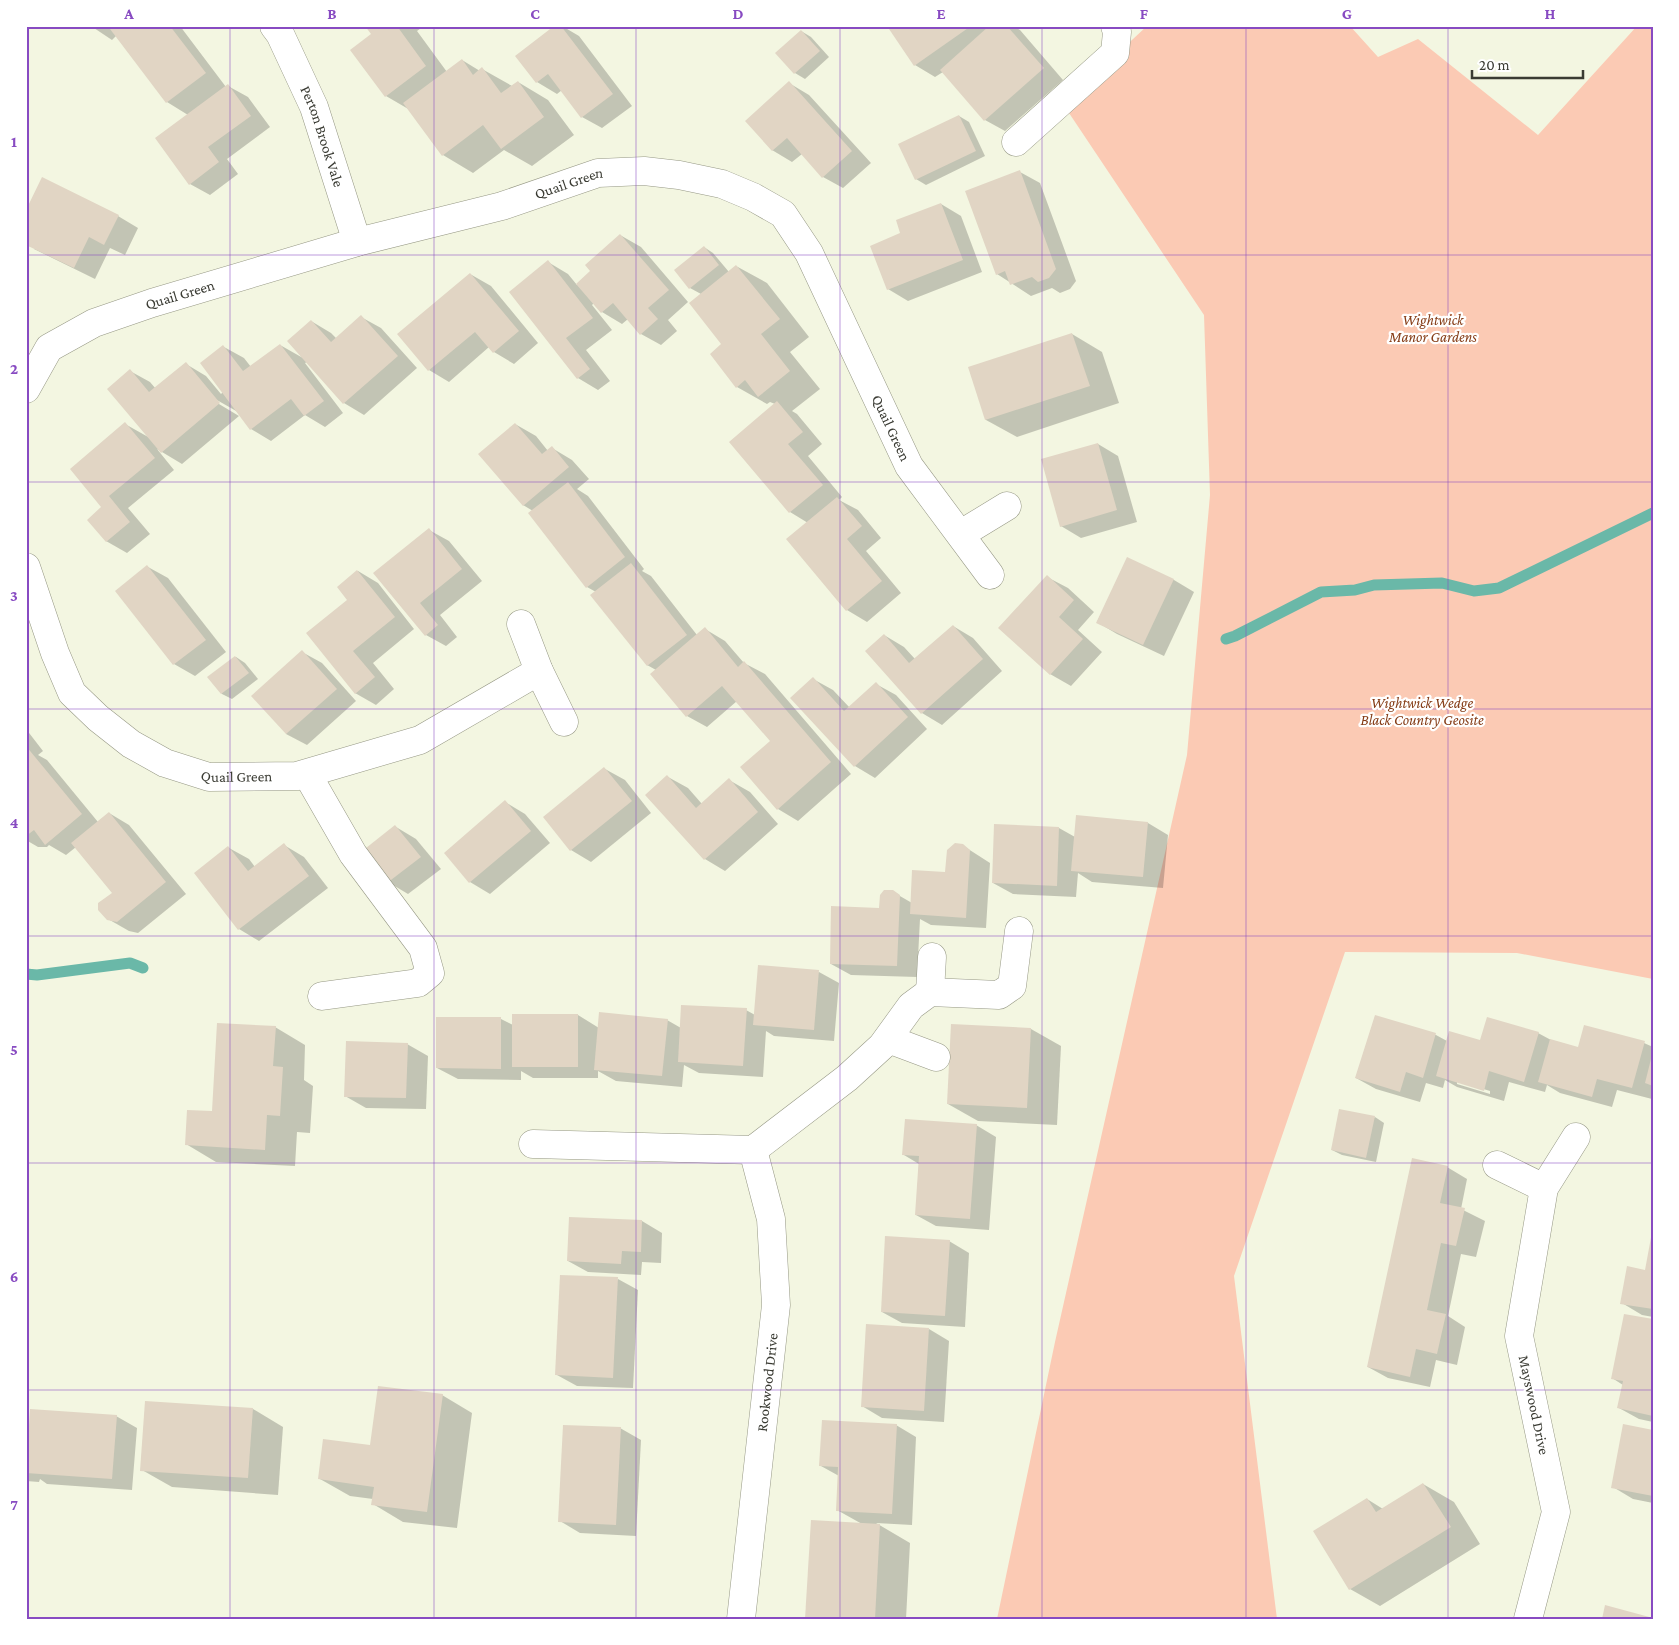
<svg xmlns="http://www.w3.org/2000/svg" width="1679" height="1645" font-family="'Crimson Pro',serif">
<rect width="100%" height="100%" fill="#f3f6e1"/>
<path fill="#fbcab4" d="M 1147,26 L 1350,26 L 1378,57 L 1418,39 L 1538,135 L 1637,26 L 1653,26 L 1653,979 L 1517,953 L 1345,952 L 1234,1276 L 1277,1619 L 997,1619 L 1055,1342 L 1187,755 L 1210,495 L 1204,315 L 1063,104 Z"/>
<g fill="#0003" fill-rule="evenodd">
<path d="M 91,26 L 180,26 L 226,87 L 228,86 L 248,97 L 270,127 L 227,159 L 238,174 L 210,195 L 190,184 L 188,115 L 167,102 L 116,36 L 112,40 Z"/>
<path d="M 367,26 L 424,26 L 417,31 L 447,72 L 462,60 L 480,71 L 482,69 L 512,86 L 518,82 L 548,100 L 574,135 L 532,166 L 504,150 L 473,173 L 443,155 L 410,110 L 386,96 L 352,50 L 373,34 Z"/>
<path d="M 556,26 L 562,26 L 579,36 L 632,106 L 602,128 L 582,117 L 562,90 L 557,94 L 537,82 Z"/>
<path d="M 888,26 L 1013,26 L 1020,30 L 1063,80 L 1005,131 L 985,120 L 943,72 L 935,77 L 915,65 Z"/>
<path d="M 801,31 L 811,37 L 829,57 L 805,79 L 795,73 L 777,53 Z"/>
<path d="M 789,83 L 809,95 L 871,163 L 843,188 L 823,177 L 802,154 L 792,162 L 772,150 Z"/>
<path d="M 959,116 L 969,122 L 985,156 L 926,185 L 916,179 Z"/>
<path d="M 1020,172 L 1040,183 L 1076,281 L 1070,289 L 1060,293 L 1052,288 L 1031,296 L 997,274 Z"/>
<path d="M 941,204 L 961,216 L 982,272 L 908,301 L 888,289 L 902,234 Z"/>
<path d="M 118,216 L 138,228 L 125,255 L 110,248 L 95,279 L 34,249 Z"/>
<path d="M 620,235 L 641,247 L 688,302 L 668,320 L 677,331 L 661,345 L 641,334 L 628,319 L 622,324 L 602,312 L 594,303 L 592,305 L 612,330 L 586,350 L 610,381 L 598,390 L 578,378 L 510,292 L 548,262 L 568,274 L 577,285 L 592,271 Z"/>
<path d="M 704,247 L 713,253 L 729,272 L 736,266 L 767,283 L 809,337 L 790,352 L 820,389 L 792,411 L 797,414 L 822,444 L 808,456 L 842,497 L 839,500 L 858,510 L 881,538 L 866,551 L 901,593 L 867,622 L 847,610 L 808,523 L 790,512 L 730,442 L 775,404 L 770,402 L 767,404 L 737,387 L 723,344 L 701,294 L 690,288 L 676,270 Z"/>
<path d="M 470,274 L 491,286 L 538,343 L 514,364 L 494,352 L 489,347 L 449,382 L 429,370 Z"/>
<path d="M 361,317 L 381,328 L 417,368 L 364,415 L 344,403 L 307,362 L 305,363 L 343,413 L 325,427 L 305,415 L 271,441 L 251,429 L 238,412 L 215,399 L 214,401 L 239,416 L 182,464 L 157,449 L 174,470 L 128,508 L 150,534 L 127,553 L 106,541 L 103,507 L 125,424 L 150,438 L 130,371 L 150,382 L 156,389 L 186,364 L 206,376 L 221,394 L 223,392 L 224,347 L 244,358 L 251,367 L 280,345 L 303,358 L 311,321 L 331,333 L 337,339 Z"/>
<path d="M 1072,334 L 1102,352 L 1119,403 L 1017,437 L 986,420 L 969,368 Z"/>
<path d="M 515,424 L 536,436 L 548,451 L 552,448 L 572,460 L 589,479 L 577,489 L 588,496 L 644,569 L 642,571 L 651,576 L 697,635 L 705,629 L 725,641 L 744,663 L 765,674 L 851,774 L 798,821 L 778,809 L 772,742 L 737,701 L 707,727 L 687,716 L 656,670 L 647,665 L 596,592 L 587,587 L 533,511 L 523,505 Z"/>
<path d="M 1098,444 L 1118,456 L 1137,522 L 1081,538 L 1061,526 Z"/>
<path d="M 429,530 L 449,541 L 482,581 L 440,615 L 457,637 L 446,646 L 426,635 L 375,573 Z"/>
<path d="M 1128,559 L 1174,580 L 1194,592 L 1164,656 L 1117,634 L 1097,622 Z"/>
<path d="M 148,567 L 168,578 L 226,652 L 195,676 L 174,664 L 116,591 Z"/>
<path d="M 358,571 L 378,583 L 414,629 L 373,663 L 394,689 L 376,705 L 355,693 L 349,600 Z"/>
<path d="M 1047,577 L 1068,588 L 1094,612 L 1078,630 L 1102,652 L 1071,686 L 1050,674 Z"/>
<path d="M 953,626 L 973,638 L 1002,671 L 942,725 L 922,713 L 884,635 L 904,647 L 915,659 Z"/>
<path d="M 302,652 L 322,663 L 356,701 L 307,745 L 286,734 Z"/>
<path d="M 236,657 L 245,663 L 258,679 L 232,699 L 222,694 L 209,678 Z"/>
<path d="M 813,679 L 833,690 L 850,708 L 876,684 L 896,695 L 927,729 L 875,778 L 855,766 Z"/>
<path d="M 26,729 L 43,751 L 38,755 L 47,760 L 98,822 L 109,813 L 129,825 L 186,894 L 138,933 L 129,931 L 108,919 L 113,893 L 76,847 L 66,855 L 49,845 L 47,847 L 38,847 L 26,840 Z"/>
<path d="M 605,769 L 625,780 L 651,813 L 591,862 L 571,850 L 544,817 Z"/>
<path d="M 668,777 L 688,788 L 702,804 L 729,780 L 750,792 L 778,824 L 725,871 L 705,859 L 647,795 Z"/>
<path d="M 505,802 L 525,814 L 550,843 L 490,894 L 470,882 L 445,853 Z"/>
<path d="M 1148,823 L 1168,835 L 1163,888 L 1092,882 L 1078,873 L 1076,897 L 1013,894 L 993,883 L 1059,828 L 1075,837 Z"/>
<path d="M 396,827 L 416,839 L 441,869 L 408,894 L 388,882 Z"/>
<path d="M 284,845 L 304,857 L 328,888 L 259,941 L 239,929 L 229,848 L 249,859 L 255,867 Z"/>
<path d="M 962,845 L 990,863 L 986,928 L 931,925 L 920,919 L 917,977 L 851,975 L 831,964 L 881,909 L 893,892 L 912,903 L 947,873 Z"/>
<path d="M 819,972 L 839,983 L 834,1041 L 774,1036 L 766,1031 L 763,1077 L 699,1073 L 684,1065 L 682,1087 L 616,1081 L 598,1071 L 598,1078 L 533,1078 L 521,1071 L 521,1080 L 458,1079 L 437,1068 L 438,1018 L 501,1019 L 513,1025 L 513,1015 L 578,1015 L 599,1028 L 667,1020 L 681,1028 L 746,1010 L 755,1015 Z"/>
<path d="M 1375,1017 L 1436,1035 L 1447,1041 L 1480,1041 L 1538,1033 L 1551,1040 L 1579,1048 L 1644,1043 L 1653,1047 L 1652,1099 L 1617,1090 L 1612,1107 L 1560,1093 L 1547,1085 L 1545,1092 L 1509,1082 L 1504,1101 L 1457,1087 L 1445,1080 L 1443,1088 L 1426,1083 L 1420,1102 L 1376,1089 L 1356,1078 ZM 1457,1081 L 1490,1091 L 1490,1094 L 1457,1084 Z"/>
<path d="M 952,1025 L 1031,1029 L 1061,1046 L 1057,1125 L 978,1121 L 948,1104 Z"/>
<path d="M 275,1027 L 305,1045 L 304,1080 L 313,1086 L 310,1133 L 297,1132 L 295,1166 L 216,1162 L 186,1144 L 213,1112 Z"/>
<path d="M 407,1044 L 428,1056 L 426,1109 L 366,1108 L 345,1096 Z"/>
<path d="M 1375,1117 L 1384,1123 L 1376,1162 L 1342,1155 L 1332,1150 Z"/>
<path d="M 976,1125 L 996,1137 L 989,1230 L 936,1226 L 916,1215 L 919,1164 L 904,1155 Z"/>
<path d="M 1447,1167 L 1467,1179 L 1461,1209 L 1485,1221 L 1476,1257 L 1461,1254 L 1448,1316 L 1465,1327 L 1457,1365 L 1436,1360 L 1430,1387 L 1388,1378 L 1368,1367 Z"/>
<path d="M 570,1218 L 642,1221 L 662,1233 L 661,1263 L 642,1262 L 641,1275 L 588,1272 L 568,1261 Z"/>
<path d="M 1653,1234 L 1653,1317 L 1642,1315 L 1622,1303 L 1646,1271 Z"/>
<path d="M 949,1241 L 969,1253 L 965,1327 L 902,1323 L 882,1312 Z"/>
<path d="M 618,1279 L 638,1290 L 633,1388 L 577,1386 L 557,1375 Z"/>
<path d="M 1653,1321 L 1653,1422 L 1639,1419 L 1619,1408 L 1623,1385 L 1612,1378 Z"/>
<path d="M 929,1329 L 949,1341 L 944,1422 L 882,1418 L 862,1406 Z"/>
<path d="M 442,1395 L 472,1413 L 457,1528 L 403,1522 L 373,1504 L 373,1499 L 350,1496 L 320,1479 L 371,1446 Z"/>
<path d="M 253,1409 L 283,1427 L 278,1495 L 172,1487 L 142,1470 Z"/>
<path d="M 116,1416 L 137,1428 L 132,1490 L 47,1484 L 40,1479 L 39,1482 L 26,1481 L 26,1423 L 30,1426 Z"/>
<path d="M 896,1425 L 916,1437 L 912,1525 L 876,1523 L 910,1543 L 906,1619 L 806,1619 L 862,1524 L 837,1510 L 839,1476 L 821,1466 Z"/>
<path d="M 620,1428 L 641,1440 L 636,1536 L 580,1533 L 560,1521 Z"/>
<path d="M 1653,1431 L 1653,1503 L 1633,1499 L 1613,1487 Z"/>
<path d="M 1423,1484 L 1454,1502 L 1480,1544 L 1380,1606 L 1350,1589 L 1367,1499 L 1383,1509 Z"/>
</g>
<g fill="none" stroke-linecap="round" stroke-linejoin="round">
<g stroke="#6ab8a8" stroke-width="11">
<path d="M 1226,639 L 1235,636 L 1321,592 L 1355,590 L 1374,585 L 1442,583 L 1474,591 L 1499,588 L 1653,513"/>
<path d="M 26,974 L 37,975 L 130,963 L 143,968"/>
</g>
</g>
<g fill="#e1d5c4">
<path d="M 114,26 L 170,26 L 206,73 L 166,103 L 110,29 Z"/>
<path d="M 365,26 L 397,26 L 426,66 L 385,97 L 350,50 L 371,34 Z"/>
<path d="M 554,26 L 561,26 L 613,94 L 581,118 L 548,74 L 536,83 L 515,56 Z"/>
<path d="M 887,26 L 971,26 L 914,66 Z"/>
<path d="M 989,26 L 1007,26 L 1044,68 L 984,121 L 940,70 Z"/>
<path d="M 801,30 L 820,51 L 794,74 L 775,53 Z"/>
<path d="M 462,59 L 473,75 L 482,67 L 501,93 L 518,81 L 544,117 L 501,149 L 483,125 L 442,156 L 403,103 Z"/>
<path d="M 789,81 L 852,151 L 822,178 L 787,138 L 772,151 L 745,121 Z"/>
<path d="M 228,84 L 251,116 L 208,147 L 219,162 L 189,185 L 155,138 Z"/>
<path d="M 959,115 L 976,151 L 915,180 L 898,144 Z"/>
<path d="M 1020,170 L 1056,269 L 1049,278 L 1038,282 L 1032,277 L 1010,285 L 1005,271 L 996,275 L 965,191 Z"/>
<path d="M 42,177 L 119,215 L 104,245 L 89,237 L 74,268 L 26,245 L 26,210 Z"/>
<path d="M 941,203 L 963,260 L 887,290 L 870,246 L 900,233 L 896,220 Z"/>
<path d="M 620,234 L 669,290 L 648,308 L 658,319 L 640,335 L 613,303 L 601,313 L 576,284 L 590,271 L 585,265 Z"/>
<path d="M 704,246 L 719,265 L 689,289 L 674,270 Z"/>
<path d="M 548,260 L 593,318 L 566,338 L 590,369 L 577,379 L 509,292 Z"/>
<path d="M 736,265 L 780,319 L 761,334 L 790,371 L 758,397 L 745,380 L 736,388 L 710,354 L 721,344 L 689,303 Z"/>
<path d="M 470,273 L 519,331 L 493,353 L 475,332 L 428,371 L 397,334 Z"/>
<path d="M 361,315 L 398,356 L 343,404 L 287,341 L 311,320 L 331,342 Z"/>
<path d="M 1072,333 L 1090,386 L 985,420 L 968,367 Z"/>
<path d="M 280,344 L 324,401 L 304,416 L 291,399 L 250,430 L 200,363 L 223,345 L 243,371 Z"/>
<path d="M 186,362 L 220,403 L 161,453 L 107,389 L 130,369 L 149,392 Z"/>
<path d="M 777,401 L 803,432 L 788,444 L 823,485 L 789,513 L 729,442 Z"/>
<path d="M 125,422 L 155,458 L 109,496 L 130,522 L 106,542 L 87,520 L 101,507 L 70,469 Z"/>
<path d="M 515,423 L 542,454 L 552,446 L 569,467 L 523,506 L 478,454 Z"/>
<path d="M 1098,443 L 1117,510 L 1060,527 L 1041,459 Z"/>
<path d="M 568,482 L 625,557 L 586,588 L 528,513 Z"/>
<path d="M 837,497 L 862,526 L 847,539 L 882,581 L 846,611 L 786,539 Z"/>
<path d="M 429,528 L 462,569 L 420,603 L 438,625 L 425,636 L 373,573 Z"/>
<path d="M 1127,557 L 1174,579 L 1143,645 L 1096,623 Z"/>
<path d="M 631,563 L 687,635 L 647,666 L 590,595 Z"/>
<path d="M 147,565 L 206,640 L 173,665 L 115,591 Z"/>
<path d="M 357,570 L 395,617 L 353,651 L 375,677 L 355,694 L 306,633 L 347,600 L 337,587 Z"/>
<path d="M 1047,575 L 1074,600 L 1059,617 L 1083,639 L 1050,675 L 998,628 Z"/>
<path d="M 953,625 L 983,659 L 921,714 L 865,651 L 884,634 L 909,663 Z"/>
<path d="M 705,627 L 738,667 L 744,661 L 831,762 L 777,810 L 740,767 L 770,741 L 722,686 L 686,717 L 650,674 Z"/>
<path d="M 302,650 L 337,689 L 286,734 L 251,696 Z"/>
<path d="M 235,656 L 249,673 L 221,694 L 207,677 Z"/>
<path d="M 813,677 L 844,711 L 876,682 L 908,717 L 854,767 L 790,698 Z"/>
<path d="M 26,746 L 82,814 L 45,845 L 34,830 L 26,836 Z"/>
<path d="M 604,767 L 632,801 L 570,851 L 543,817 Z"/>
<path d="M 667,775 L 696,808 L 729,778 L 758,812 L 704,860 L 645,795 Z"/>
<path d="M 505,800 L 531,831 L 469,883 L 444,853 Z"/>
<path d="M 109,812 L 166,882 L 117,922 L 107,920 L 98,910 L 98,903 L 112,893 L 71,843 Z"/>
<path d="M 1076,815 L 1148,822 L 1143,877 L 1071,871 Z"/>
<path d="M 994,824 L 1059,827 L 1057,886 L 992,883 Z"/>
<path d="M 395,825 L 421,857 L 387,883 L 361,852 Z"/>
<path d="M 284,843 L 309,876 L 238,930 L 194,873 L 228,846 L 248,871 Z"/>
<path d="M 955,843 L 963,844 L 970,850 L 966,918 L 910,914 L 912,870 L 945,872 L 947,850 Z"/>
<path d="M 884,890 L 893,890 L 900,895 L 897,966 L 830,964 L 831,906 L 879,908 L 880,895 Z"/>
<path d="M 758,965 L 819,970 L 814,1030 L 753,1025 Z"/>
<path d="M 681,1005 L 747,1008 L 743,1066 L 678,1062 Z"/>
<path d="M 599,1012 L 668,1019 L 662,1076 L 594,1070 Z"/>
<rect x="512" y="1014" width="66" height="53"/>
<path d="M 1375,1015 L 1436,1033 L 1423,1078 L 1406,1072 L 1400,1092 L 1355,1078 Z"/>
<path d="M 436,1017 L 501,1017 L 501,1069 L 436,1068 Z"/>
<path d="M 1487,1017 L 1539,1032 L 1524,1082 L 1489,1071 L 1484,1091 L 1436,1076 L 1449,1031 L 1480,1040 Z"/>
<path d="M 217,1023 L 276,1026 L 273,1066 L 283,1067 L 280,1116 L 267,1115 L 265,1150 L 185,1145 L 187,1110 L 212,1111 Z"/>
<path d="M 951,1024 L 1031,1028 L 1027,1108 L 947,1104 Z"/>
<path d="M 1584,1025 L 1645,1041 L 1632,1088 L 1597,1079 L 1592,1097 L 1538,1082 L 1550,1039 L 1578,1047 Z"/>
<path d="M 346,1041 L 408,1043 L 406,1098 L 344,1097 Z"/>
<path d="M 1652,1055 L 1653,1055 L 1653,1086 L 1645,1083 Z"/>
<path d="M 1339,1109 L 1375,1116 L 1366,1158 L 1331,1150 Z"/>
<path d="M 905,1119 L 977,1124 L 970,1219 L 915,1215 L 919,1156 L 902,1155 Z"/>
<path d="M 1412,1158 L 1448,1166 L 1440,1203 L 1465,1208 L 1456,1246 L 1441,1243 L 1427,1310 L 1446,1314 L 1437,1354 L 1416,1349 L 1410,1377 L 1367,1367 Z"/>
<path d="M 569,1217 L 642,1220 L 641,1252 L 622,1251 L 621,1264 L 567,1261 Z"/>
<path d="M 1652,1232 L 1653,1309 L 1620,1304 L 1627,1266 L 1645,1270 Z"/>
<path d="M 885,1236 L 950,1240 L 945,1316 L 881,1312 Z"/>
<path d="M 560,1275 L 618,1277 L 613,1378 L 555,1375 Z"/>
<path d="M 1624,1314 L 1653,1319 L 1653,1416 L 1617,1408 L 1623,1381 L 1611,1379 Z"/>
<path d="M 866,1324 L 929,1328 L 924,1411 L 861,1407 Z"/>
<path d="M 378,1386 L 443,1394 L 427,1512 L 371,1505 L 374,1487 L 318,1479 L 323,1439 L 370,1445 Z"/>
<path d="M 145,1401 L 253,1408 L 248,1478 L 140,1471 Z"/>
<path d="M 30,1409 L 117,1415 L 112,1479 L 26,1473 Z"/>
<path d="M 822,1420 L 897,1424 L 892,1514 L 836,1511 L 838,1467 L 819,1466 Z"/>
<path d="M 1623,1424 L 1653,1430 L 1653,1496 L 1611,1488 Z"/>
<path d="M 563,1425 L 621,1427 L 616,1525 L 558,1522 Z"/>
<path d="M 1423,1483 L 1451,1527 L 1349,1590 L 1313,1531 L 1367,1498 L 1376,1512 Z"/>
<path d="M 811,1520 L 880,1524 L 875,1619 L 805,1619 Z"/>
<path d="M 1605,1605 L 1653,1618 L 1652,1619 L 1602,1619 Z"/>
</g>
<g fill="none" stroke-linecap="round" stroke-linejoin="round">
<defs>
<g id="minor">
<path id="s1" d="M 274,26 L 280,34 L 314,107 L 357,242"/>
<path d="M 1016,142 L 1115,53 L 1117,32 L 1115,26"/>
<path id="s2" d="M 26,389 L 49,348 L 94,323 L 152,303 L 357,242 L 502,206 L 598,173 L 644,171 L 679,175 L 722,184 L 753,197 L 783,214 L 809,253 L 909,466 L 990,575"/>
<path d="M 961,534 L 1007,506"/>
<path id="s3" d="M 26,567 L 55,653 L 72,693 L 98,718 L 131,744 L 165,763 L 209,777 L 297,776 L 420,740 L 539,671"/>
<path d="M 521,624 L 539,671 L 564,722"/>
<path d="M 307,774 L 353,854 L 423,948 L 430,973 L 418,983 L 322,996"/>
<path d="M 930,992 L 932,957"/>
<path d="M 888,1039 L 936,1057"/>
<path d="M 533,1144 L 753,1150 L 847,1078 L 882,1046 L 911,1006 L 930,992 L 999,995 L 1012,986 L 1019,931"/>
<path d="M 1497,1165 L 1544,1188"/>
<path id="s4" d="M 741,1619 L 776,1305 L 771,1219 L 753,1150"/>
<path d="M 1528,1619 L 1556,1512 L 1519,1336 L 1544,1188 L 1576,1137"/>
</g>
</defs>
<use href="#minor" stroke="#969885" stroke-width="29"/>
<use href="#minor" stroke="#fff" stroke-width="28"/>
</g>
<path fill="none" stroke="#884bc2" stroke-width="1" stroke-opacity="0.55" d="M 230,26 L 230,1619M 434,26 L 434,1619M 636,26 L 636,1619M 840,26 L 840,1619M 1042,26 L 1042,1619M 1246,26 L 1246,1619M 1448,26 L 1448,1619M 26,255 L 1653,255M 26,482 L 1653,482M 26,709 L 1653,709M 26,936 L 1653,936M 26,1163 L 1653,1163M 26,1390 L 1653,1390"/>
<g text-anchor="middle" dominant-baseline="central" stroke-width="4.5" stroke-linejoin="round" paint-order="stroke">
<g font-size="15" fill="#3a3b33" stroke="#fff">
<text stroke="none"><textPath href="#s1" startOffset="121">Perton Brook Vale</textPath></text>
<text stroke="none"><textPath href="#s2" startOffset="594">Quail Green</textPath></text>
<text stroke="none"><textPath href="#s2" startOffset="189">Quail Green</textPath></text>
<text stroke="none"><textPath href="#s2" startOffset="1058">Quail Green</textPath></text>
<text stroke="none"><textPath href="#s3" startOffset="325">Quail Green</textPath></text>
<text stroke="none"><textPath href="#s4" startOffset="238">Rookwood Drive</textPath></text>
<text transform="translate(1534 1405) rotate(78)">Mayswood Drive</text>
</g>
<g font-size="15" font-style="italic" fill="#853c16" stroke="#fff">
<text x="1433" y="320">Wightwick<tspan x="1433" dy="17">Manor Gardens</tspan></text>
<text x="1422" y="703">Wightwick Wedge<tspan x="1422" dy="17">Black Country Geosite</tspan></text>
</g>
</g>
<rect width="1679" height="1645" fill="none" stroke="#ffffff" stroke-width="55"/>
<path d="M1472 70v8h111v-8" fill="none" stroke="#3a3b33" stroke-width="2.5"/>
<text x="1479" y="70" font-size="15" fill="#3a3b33" stroke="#ffffff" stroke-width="4" paint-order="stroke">20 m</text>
<rect x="28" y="28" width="1624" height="1590" fill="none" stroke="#884bc2" stroke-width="2"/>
<g font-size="16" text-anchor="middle" font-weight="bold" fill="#884bc2">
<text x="129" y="19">A</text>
<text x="332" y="19">B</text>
<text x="535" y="19">C</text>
<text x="738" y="19">D</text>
<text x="941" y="19">E</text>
<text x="1144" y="19">F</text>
<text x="1347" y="19">G</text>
<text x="1550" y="19">H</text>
<text x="14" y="147">1</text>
<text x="14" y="374">2</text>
<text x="14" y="601">3</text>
<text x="14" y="828">4</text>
<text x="14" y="1055">5</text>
<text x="14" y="1282">6</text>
<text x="14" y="1510">7</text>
</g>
</svg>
